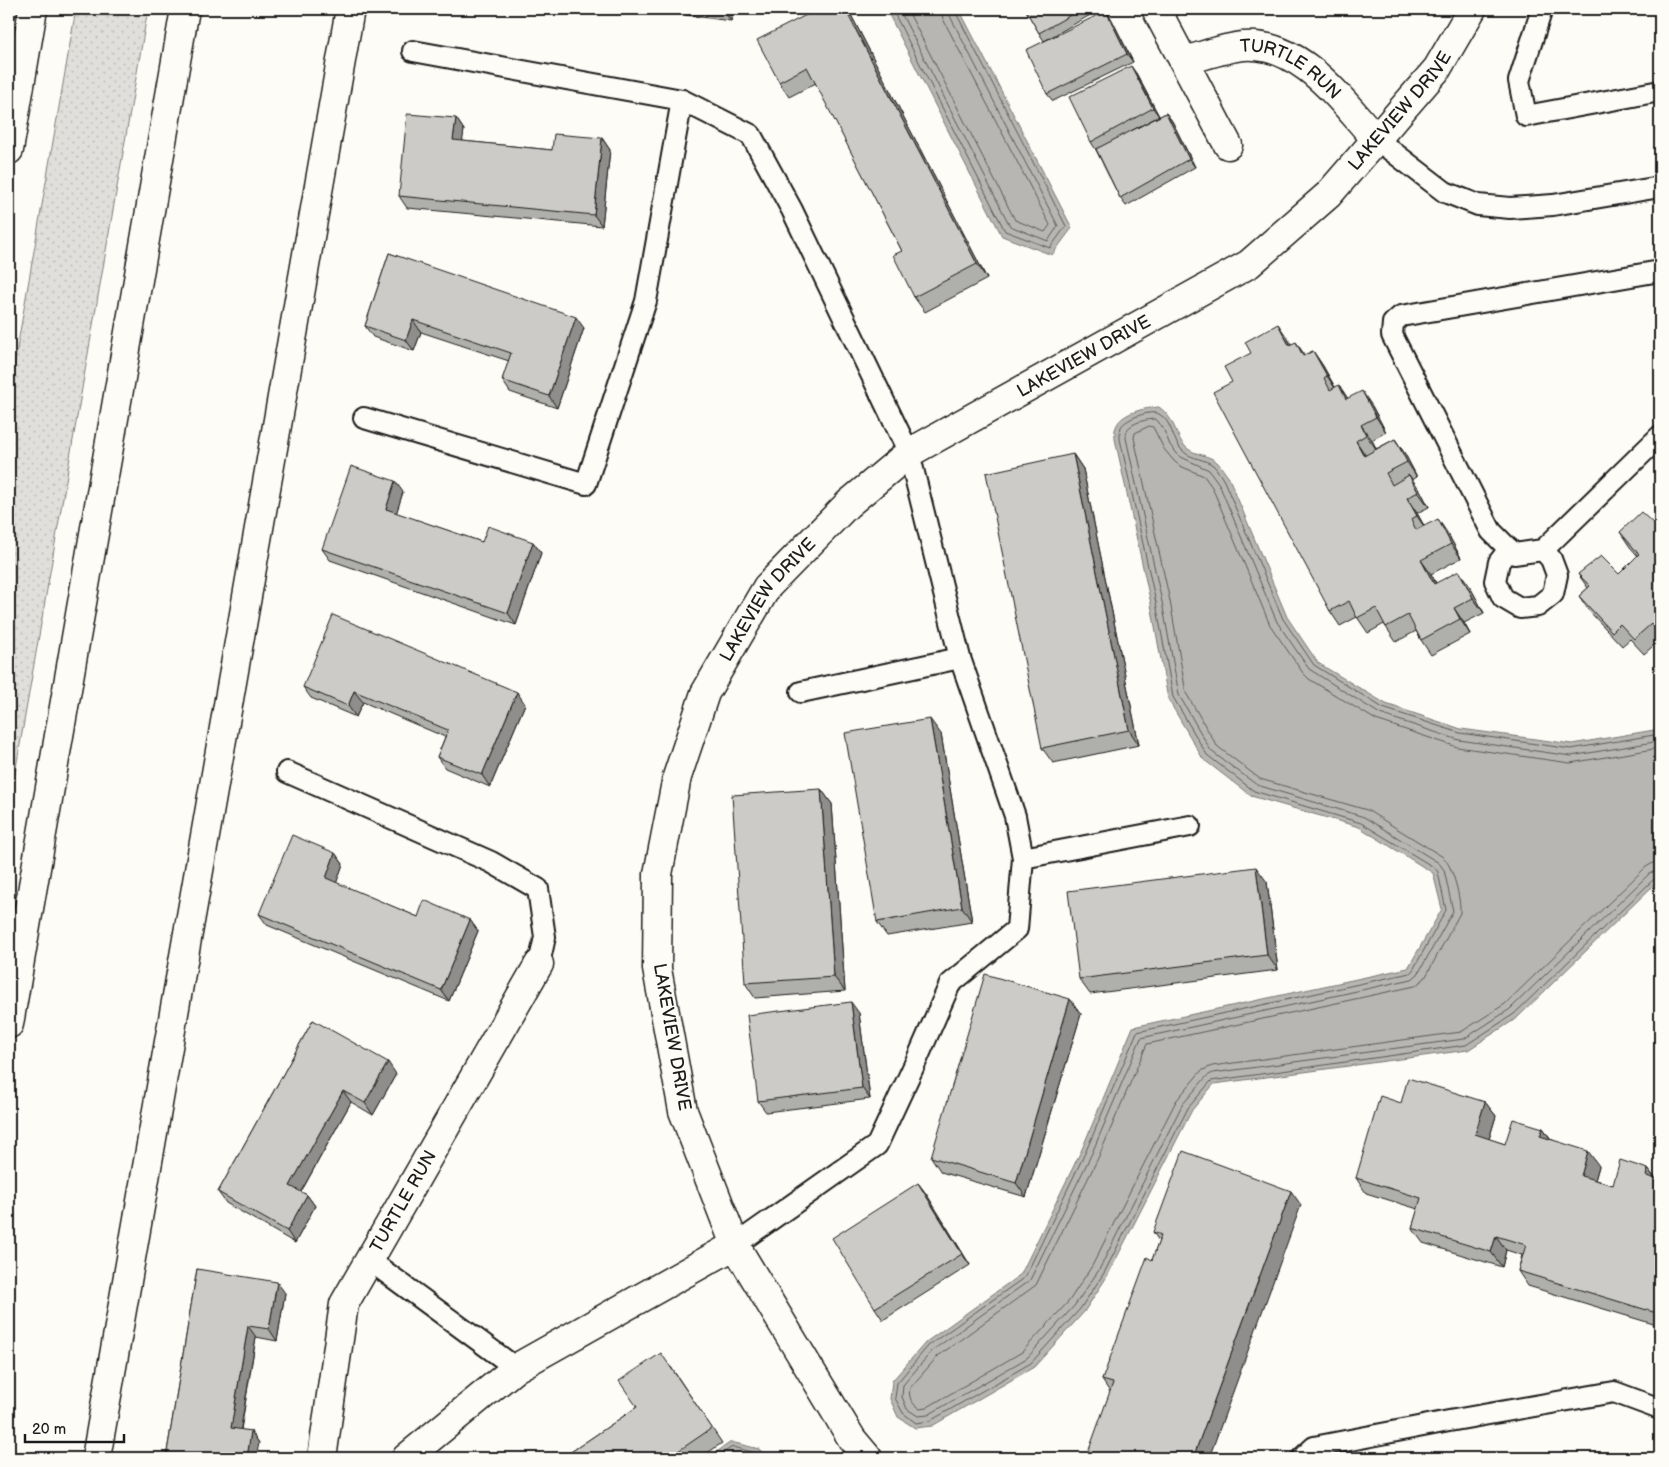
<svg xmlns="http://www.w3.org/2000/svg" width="1669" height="1467" font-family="'Balsamiq Sans',sans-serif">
<defs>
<pattern id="grass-dots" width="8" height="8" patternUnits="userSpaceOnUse" patternTransform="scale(1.25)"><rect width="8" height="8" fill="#e0dfdb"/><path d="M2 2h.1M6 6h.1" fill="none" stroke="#c0bfbb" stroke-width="1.8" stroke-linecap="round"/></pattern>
</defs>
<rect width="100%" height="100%" fill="#fdfcf7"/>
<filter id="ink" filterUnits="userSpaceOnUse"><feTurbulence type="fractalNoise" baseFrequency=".02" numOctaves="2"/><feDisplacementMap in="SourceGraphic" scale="10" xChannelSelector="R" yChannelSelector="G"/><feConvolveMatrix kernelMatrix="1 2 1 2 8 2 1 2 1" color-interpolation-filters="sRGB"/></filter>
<g filter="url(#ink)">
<path fill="url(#grass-dots)" stroke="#7e7e7c" d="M 76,9 L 148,9 L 9,808 L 9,395 Z"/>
<g fill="#b7b6b2" stroke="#797876">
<path d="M 886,9 L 959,9 L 1072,228 L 1052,255 L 1002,236 Z"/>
<path d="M 1159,407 C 1177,420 1175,439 1188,449 C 1196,455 1209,455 1217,462 C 1221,466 1225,473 1229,478 L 1287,617 L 1318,663 L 1386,704 L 1461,729 L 1572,744 L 1660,729 L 1660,879 L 1517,1018 L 1468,1050 L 1214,1084 L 1192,1110 L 1108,1275 L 1084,1312 L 1034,1367 L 932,1426 L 915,1428 L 898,1417 L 890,1399 L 892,1381 L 926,1342 L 1021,1274 L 1082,1149 L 1133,1027 L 1408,968 L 1442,909 L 1433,873 L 1359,827 L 1251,796 L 1203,759 L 1168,699 L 1151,604 L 1115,439 C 1115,435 1114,430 1116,427 C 1121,412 1146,408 1159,407 Z"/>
<path d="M 731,1442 L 759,1449 L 768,1458 L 708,1458 Z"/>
</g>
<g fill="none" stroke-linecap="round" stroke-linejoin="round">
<g stroke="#5a5a58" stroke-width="1">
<path d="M 892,9 L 1005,231 L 1050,248 L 1066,226 L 956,13 L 955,9"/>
<path d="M 899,9 L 1010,226 L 1048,241 L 1058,226 L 950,16 L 949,9"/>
<path d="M 907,9 L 1015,220 L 1045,232 L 1050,225 L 943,19 L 941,9"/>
<path d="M 1660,734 L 1571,749 L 1460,733 L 1383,708 L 1314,665 L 1283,619 L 1224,481 C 1221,476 1217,469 1213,465 C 1205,459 1192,459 1184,452 C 1172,443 1173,421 1159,414 C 1151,409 1125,419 1121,427 C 1120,431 1120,435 1120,439 L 1156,603 L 1173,697 L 1207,755 L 1254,791 L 1361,823 L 1435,868 L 1438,872 L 1446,910 L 1413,970 L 1410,973 L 1137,1032 L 1086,1151 L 1025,1277 L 929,1345 L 897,1383 L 895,1398 L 903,1413 L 916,1423 L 930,1421 L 1031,1363 L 1080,1309 L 1104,1273 L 1188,1108 L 1211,1081 L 1466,1045 L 1514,1014 L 1655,878 L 1660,876"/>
<path d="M 1660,741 L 1571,756 L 1459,740 L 1380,714 L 1309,669 L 1277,622 L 1219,484 L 1209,470 L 1179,456 L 1170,445 L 1163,428 L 1156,419 C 1148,419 1132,422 1127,430 C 1126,432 1126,436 1126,438 L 1162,602 L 1179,695 L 1211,751 L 1257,785 L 1364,817 L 1439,863 L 1444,870 L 1453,911 L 1418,974 L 1412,979 L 1141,1038 L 1092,1153 L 1030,1280 L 933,1350 L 903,1385 L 902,1397 L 907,1409 L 918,1416 L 928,1415 L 1027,1358 L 1075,1305 L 1099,1270 L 1182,1105 L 1207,1076 L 1213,1073 L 1464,1039 L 1510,1009 L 1650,873 L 1660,870"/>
<path d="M 1660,748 L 1570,763 L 1457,747 L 1376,720 L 1309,679 L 1303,673 L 1270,625 L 1212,487 L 1204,476 L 1180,466 L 1174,461 L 1164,449 L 1153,427 L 1149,426 L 1135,433 L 1134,438 L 1170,601 L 1186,693 L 1217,746 L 1260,779 L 1367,810 L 1443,857 C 1453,866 1461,899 1460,913 L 1425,978 L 1415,986 L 1147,1044 L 1099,1156 L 1036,1285 L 938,1356 L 910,1388 C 908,1398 912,1404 920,1409 L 926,1408 L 1022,1352 L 1069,1301 L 1092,1266 L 1176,1101 L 1201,1071 L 1212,1066 L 1461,1032 L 1505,1004 L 1646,867 L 1653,863 L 1660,862"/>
<path d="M 716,1458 L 732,1447 L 756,1453 L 761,1458"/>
</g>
<defs>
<g id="lane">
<path d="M 1542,9 L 1519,81 L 1526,116 L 1660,91"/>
<path d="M 413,51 L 682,100 L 751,135 L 792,210 L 909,453 L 960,658 L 1015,816 L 1023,858 L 1017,929 L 950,984 L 918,1057 L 877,1145 L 735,1245"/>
<path d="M 1376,139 L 1445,192 L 1478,205 L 1510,208 L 1553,205 L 1660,187"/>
<path d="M 1660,271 L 1401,316 L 1393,323 L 1392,335 L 1491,531 L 1514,554 L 1543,550 L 1660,436"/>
<path d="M 364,418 L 586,484 L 646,301 L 682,100"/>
<path d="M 1509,549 L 1499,562 L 1495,581 L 1503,598 L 1520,608 L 1538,606 L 1553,594 L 1557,575 L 1551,559 L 1543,550"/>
<path d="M 801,692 L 960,658"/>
<path d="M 287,772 L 491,862 L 538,889 L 545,937 L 539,964"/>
<path d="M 1023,858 L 1190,826"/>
<path d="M 369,1260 L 516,1368"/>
<path d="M 1302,1458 L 1314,1447 L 1449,1421 L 1614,1392 L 1660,1409"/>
</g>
<g id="street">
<path d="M 1156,9 L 1228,145"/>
<path id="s1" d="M 1184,61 C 1203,56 1223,48 1243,46 C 1301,41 1342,102 1376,139"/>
<path id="s2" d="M 322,1458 L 344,1304 L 539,964"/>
<path d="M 406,1458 L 516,1368 L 735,1245"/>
</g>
<g id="secondary">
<path id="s3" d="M 868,1458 L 852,1439 L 735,1245 L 683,1111 L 657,969 L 658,874 L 677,777 L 705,693 L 767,587 L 848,504 L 909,453 L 1249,264 L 1328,195 L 1437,69 L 1472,9"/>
</g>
<path id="primary" d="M 96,1458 L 350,9"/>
<g id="highway">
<path d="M 9,150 L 33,9"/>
<path d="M 9,1024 L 185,9"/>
</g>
</defs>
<use href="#lane" stroke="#1c1c1c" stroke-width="24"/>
<use href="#street" stroke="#1c1c1c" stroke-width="31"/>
<use href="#secondary" stroke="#1c1c1c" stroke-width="31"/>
<use href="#primary" stroke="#1c1c1c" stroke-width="31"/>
<use href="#highway" stroke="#1c1c1c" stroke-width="31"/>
<use href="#lane" stroke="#fdfcf7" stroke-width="20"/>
<use href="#street" stroke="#fdfcf7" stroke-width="28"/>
<use href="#secondary" stroke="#fdfcf7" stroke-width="28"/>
<use href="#primary" stroke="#fdfcf7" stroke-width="28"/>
<use href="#highway" stroke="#fdfcf7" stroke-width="28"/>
</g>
<g fill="#afafac" stroke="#1c1c1c">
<path d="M 681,9 L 733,9 L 731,21 L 686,15 Z"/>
<path d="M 1025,9 L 1101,9 L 1044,41 L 1039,33 Z"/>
<path d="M 1106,11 L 1111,18 L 1133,62 L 1053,101 L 1047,94 Z"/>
<path d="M 850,13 L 987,279 L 925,312 L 914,297 L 902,251 L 816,83 L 789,97 L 779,82 Z"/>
<path d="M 1136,73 L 1159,116 L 1131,131 L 1166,113 L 1172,121 L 1195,167 L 1126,206 L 1120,198 L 1096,150 L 1091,142 Z"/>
<path d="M 456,118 L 464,130 L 462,141 L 552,150 L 602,138 L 610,150 L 602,226 L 407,208 L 399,196 Z"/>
<path d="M 389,253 L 584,328 L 557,408 L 510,392 L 502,380 L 509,361 L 421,332 L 414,351 L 373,337 L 365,326 Z"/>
<path d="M 1288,339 L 1291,344 L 1304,355 L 1313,351 L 1323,366 L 1335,387 L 1348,399 L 1372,406 L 1386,432 L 1372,440 L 1376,449 L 1395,439 L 1405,454 L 1417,477 L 1412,480 L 1420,490 L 1429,507 L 1417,513 L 1424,526 L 1448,534 L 1461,558 L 1431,574 L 1436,583 L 1469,585 L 1484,613 L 1464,623 L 1470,634 L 1431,655 L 1421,640 L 1416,631 L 1396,642 L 1384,624 L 1368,633 L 1357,617 L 1340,626 L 1330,611 L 1232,382 Z"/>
<path d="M 1073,454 L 1083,469 L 1139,745 L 1053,763 L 1042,748 Z"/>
<path d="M 403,492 L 396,513 L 482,542 L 533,542 L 541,553 L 516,625 L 330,560 L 322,549 Z"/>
<path d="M 1660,517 L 1660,640 L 1644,654 L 1630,639 L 1622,646 L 1589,611 L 1579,596 L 1588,588 L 1578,574 L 1619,574 L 1638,556 L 1630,547 L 1620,532 L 1653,523 Z"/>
<path d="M 303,687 L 525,704 L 490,787 L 445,768 L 437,757 L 445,737 L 363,702 L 356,717 L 311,698 Z"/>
<path d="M 941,734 L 972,922 L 887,936 L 877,922 Z"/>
<path d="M 821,789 L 832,804 L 845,991 L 755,998 L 745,983 Z"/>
<path d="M 335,853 L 343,864 L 336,883 L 418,917 L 470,920 L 478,931 L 449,1001 L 267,925 L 259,914 Z"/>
<path d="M 1267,882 L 1278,970 L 1090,994 L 1079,979 Z"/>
<path d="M 1070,999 L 1081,1014 L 1026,1197 L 941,1172 L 931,1157 Z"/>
<path d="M 859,1013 L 870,1099 L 766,1112 L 758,1101 Z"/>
<path d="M 313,1020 L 396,1074 L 373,1115 L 351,1102 L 301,1192 L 307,1195 L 315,1206 L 295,1243 L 226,1203 L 218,1192 Z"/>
<path d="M 1485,1102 L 1496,1116 L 1489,1139 L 1505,1144 L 1543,1128 L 1551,1139 L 1599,1166 L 1595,1180 L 1613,1185 L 1648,1169 L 1655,1178 L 1660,1180 L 1660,1326 L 1528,1286 L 1518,1271 L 1522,1255 L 1506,1250 L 1502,1267 L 1423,1243 L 1412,1228 L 1418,1209 L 1366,1193 L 1356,1178 L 1401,1103 Z"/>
<path d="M 918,1183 L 927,1195 L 970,1265 L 883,1320 L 875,1308 Z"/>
<path d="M 1301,1205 L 1110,1392 L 1102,1380 L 1152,1260 L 1159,1241 L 1153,1232 Z"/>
<path d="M 197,1269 L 285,1293 L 277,1341 L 256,1337 L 241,1430 L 251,1431 L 259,1443 L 166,1458 Z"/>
<path d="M 671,1367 L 722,1443 L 700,1458 L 562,1458 L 637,1407 Z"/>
</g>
<g fill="#8f8e8c" stroke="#1c1c1c">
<path d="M 722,9 L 733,9 L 731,21 Z"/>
<path d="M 845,9 L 847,9 L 850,13 L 987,279 L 977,264 Z"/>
<path d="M 1106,11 L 1111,18 L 1133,62 L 1127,54 Z"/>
<path d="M 1131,66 L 1136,73 L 1159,116 L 1153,108 Z"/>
<path d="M 1166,113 L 1172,121 L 1195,167 L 1189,159 Z"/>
<path d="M 456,118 L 464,130 L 461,152 L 453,140 Z"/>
<path d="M 602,138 L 610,150 L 602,226 L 594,215 Z"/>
<path d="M 576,317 L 584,328 L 557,408 L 549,396 Z"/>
<path d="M 413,320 L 421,332 L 414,351 L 406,340 Z"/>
<path d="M 1278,324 L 1288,339 L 1300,360 L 1289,345 Z"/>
<path d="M 1296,342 L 1306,357 L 1303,356 Z"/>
<path d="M 1313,351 L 1323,366 L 1337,391 L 1327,376 Z"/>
<path d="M 1339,385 L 1349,400 L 1346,399 Z"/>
<path d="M 1362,391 L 1372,406 L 1386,432 L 1376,417 Z"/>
<path d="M 1361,425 L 1372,440 L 1377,450 L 1366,435 Z"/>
<path d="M 1395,439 L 1405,454 L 1417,477 L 1407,462 Z"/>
<path d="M 1356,441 L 1366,456 L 1364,456 Z"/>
<path d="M 1073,454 L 1083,469 L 1139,745 L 1129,730 Z"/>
<path d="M 1409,475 L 1420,490 L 1429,507 L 1418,492 Z"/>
<path d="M 395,481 L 403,492 L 394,521 L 386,509 Z"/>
<path d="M 1407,498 L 1417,513 L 1427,531 L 1417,516 Z"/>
<path d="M 1438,519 L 1448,534 L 1461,558 L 1451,544 Z"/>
<path d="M 533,542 L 541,553 L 516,625 L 508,613 Z"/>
<path d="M 1421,560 L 1431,574 L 1444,599 L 1434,584 Z"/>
<path d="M 1459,571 L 1469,585 L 1484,613 L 1473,598 Z"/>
<path d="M 1454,608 L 1464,623 L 1470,634 L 1460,619 Z"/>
<path d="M 354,691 L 363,702 L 356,717 L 348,706 Z"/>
<path d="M 517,692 L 525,704 L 490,787 L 482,775 Z"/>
<path d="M 930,719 L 941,734 L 972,922 L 962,907 Z"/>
<path d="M 821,789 L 832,804 L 845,991 L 834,977 Z"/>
<path d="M 335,853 L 343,864 L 334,890 L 326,878 Z"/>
<path d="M 1256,867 L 1267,882 L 1278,970 L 1267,955 Z"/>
<path d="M 470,920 L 478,931 L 449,1001 L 441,990 Z"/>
<path d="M 1070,999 L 1081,1014 L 1026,1197 L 1016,1183 Z"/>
<path d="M 851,1002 L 859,1013 L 870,1099 L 862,1088 Z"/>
<path d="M 388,1062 L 396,1074 L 373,1115 L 365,1103 Z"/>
<path d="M 343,1091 L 351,1102 L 298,1197 L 290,1186 Z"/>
<path d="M 1485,1102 L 1496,1116 L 1486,1149 L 1475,1134 Z"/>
<path d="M 1543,1128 L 1553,1143 L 1540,1136 Z"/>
<path d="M 1588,1151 L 1599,1166 L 1592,1191 L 1581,1176 Z"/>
<path d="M 1648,1169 L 1658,1183 L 1646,1176 Z"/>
<path d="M 918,1183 L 927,1195 L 970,1265 L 962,1254 Z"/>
<path d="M 1291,1191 L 1301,1205 L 1209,1458 L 1193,1458 Z"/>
<path d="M 307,1195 L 315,1206 L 295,1243 L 287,1231 Z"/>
<path d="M 1496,1236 L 1506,1250 L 1502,1267 L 1491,1252 Z"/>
<path d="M 277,1282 L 285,1293 L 277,1341 L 269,1329 Z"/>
<path d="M 248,1326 L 256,1337 L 239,1439 L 231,1428 Z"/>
<path d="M 251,1431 L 259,1443 L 256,1458 L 247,1458 Z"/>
</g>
<g fill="#cccbc8" stroke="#1c1c1c">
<path d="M 818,9 L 845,9 L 977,264 L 914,297 L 893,255 L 902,251 L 807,67 L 779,82 L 757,40 Z"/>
<path d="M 1025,9 L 1081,9 L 1039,33 Z"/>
<path d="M 1106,11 L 1127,54 L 1047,94 L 1026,50 Z"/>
<path d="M 1131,66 L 1153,108 L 1091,142 L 1069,97 Z"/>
<path d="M 1166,113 L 1189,159 L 1120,198 L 1096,149 Z"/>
<path d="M 407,114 L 456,118 L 453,140 L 552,150 L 554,134 L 602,138 L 594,215 L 399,196 Z"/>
<path d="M 389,253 L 576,317 L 549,396 L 502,380 L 511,353 L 413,320 L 406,340 L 365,326 Z"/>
<path d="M 1278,324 L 1289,345 L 1296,342 L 1303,356 L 1313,351 L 1327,376 L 1324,378 L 1330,390 L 1339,385 L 1346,399 L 1362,391 L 1376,417 L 1361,425 L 1366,435 L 1356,441 L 1364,456 L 1395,439 L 1407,462 L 1386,473 L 1392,485 L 1409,475 L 1418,492 L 1407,498 L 1417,516 L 1411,519 L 1416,530 L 1438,519 L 1451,544 L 1421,560 L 1434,584 L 1459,571 L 1473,598 L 1454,608 L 1460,619 L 1421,640 L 1408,615 L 1386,627 L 1376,608 L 1357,618 L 1349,601 L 1330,611 L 1213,392 L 1232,382 L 1224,367 L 1251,353 L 1245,342 Z"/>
<path d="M 1073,454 L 1129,730 L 1042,748 L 986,473 Z"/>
<path d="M 351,466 L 395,481 L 386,509 L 482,542 L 488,526 L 533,542 L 508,613 L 322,549 Z"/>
<path d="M 1641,512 L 1653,523 L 1660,517 L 1660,634 L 1651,624 L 1634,639 L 1620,624 L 1612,632 L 1579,596 L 1590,586 L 1578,574 L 1601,556 L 1619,574 L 1639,554 L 1620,532 Z"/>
<path d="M 333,615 L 517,692 L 482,775 L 437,757 L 448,730 L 354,691 L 348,706 L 303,687 Z"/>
<path d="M 930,719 L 962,907 L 877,922 L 845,733 Z"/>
<path d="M 821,789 L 834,977 L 745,983 L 732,795 Z"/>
<path d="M 292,835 L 335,853 L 326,878 L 418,917 L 424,900 L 470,920 L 441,990 L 259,914 Z"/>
<path d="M 1256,867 L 1267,955 L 1079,979 L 1068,891 Z"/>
<path d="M 985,974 L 1070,999 L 1016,1183 L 931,1157 Z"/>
<path d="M 851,1002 L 862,1088 L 758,1101 L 747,1015 Z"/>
<path d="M 313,1020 L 388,1062 L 365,1103 L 343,1091 L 290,1186 L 307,1195 L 287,1231 L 218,1192 Z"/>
<path d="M 1408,1078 L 1485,1102 L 1475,1134 L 1505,1144 L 1513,1119 L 1543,1128 L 1540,1136 L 1588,1151 L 1581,1176 L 1613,1185 L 1620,1160 L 1648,1169 L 1646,1176 L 1660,1180 L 1660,1314 L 1518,1271 L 1526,1245 L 1496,1236 L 1491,1252 L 1412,1228 L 1421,1198 L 1356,1178 L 1380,1096 L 1401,1103 Z"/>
<path d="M 1183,1151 L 1291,1191 L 1193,1458 L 1086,1458 L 1113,1383 L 1102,1380 L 1147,1257 L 1152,1260 L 1161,1235 L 1153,1232 Z"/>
<path d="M 918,1183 L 962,1254 L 875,1308 L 832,1238 Z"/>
<path d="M 197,1269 L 277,1282 L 269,1329 L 248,1326 L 231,1428 L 251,1431 L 247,1458 L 166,1458 Z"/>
<path d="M 661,1353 L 712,1428 L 668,1458 L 562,1458 L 637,1407 L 619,1381 Z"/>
</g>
</g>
<g text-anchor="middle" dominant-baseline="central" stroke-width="4.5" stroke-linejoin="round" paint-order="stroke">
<g font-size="18" fill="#1c1c1c" stroke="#fdfcf7">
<text stroke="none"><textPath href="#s1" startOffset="115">TURTLE RUN</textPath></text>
<text stroke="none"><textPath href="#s3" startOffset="1745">LAKEVIEW DRIVE</textPath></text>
<text stroke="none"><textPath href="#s3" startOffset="1340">LAKEVIEW DRIVE</textPath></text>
<text stroke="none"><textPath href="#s3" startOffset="935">LAKEVIEW DRIVE</textPath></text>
<text transform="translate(672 1037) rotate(80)">LAKEVIEW DRIVE</text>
<text stroke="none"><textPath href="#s2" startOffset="274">TURTLE RUN</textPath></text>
</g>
</g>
<rect width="1669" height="1467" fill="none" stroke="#fdfcf7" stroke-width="30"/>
<rect x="15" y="15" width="1639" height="1437" fill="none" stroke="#1c1c1c" stroke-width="2" filter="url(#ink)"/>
<path d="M25 1434v8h99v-8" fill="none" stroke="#1c1c1c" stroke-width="2.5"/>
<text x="32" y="1434" font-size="15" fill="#1c1c1c" stroke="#fdfcf7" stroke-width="4" paint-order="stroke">20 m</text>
</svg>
